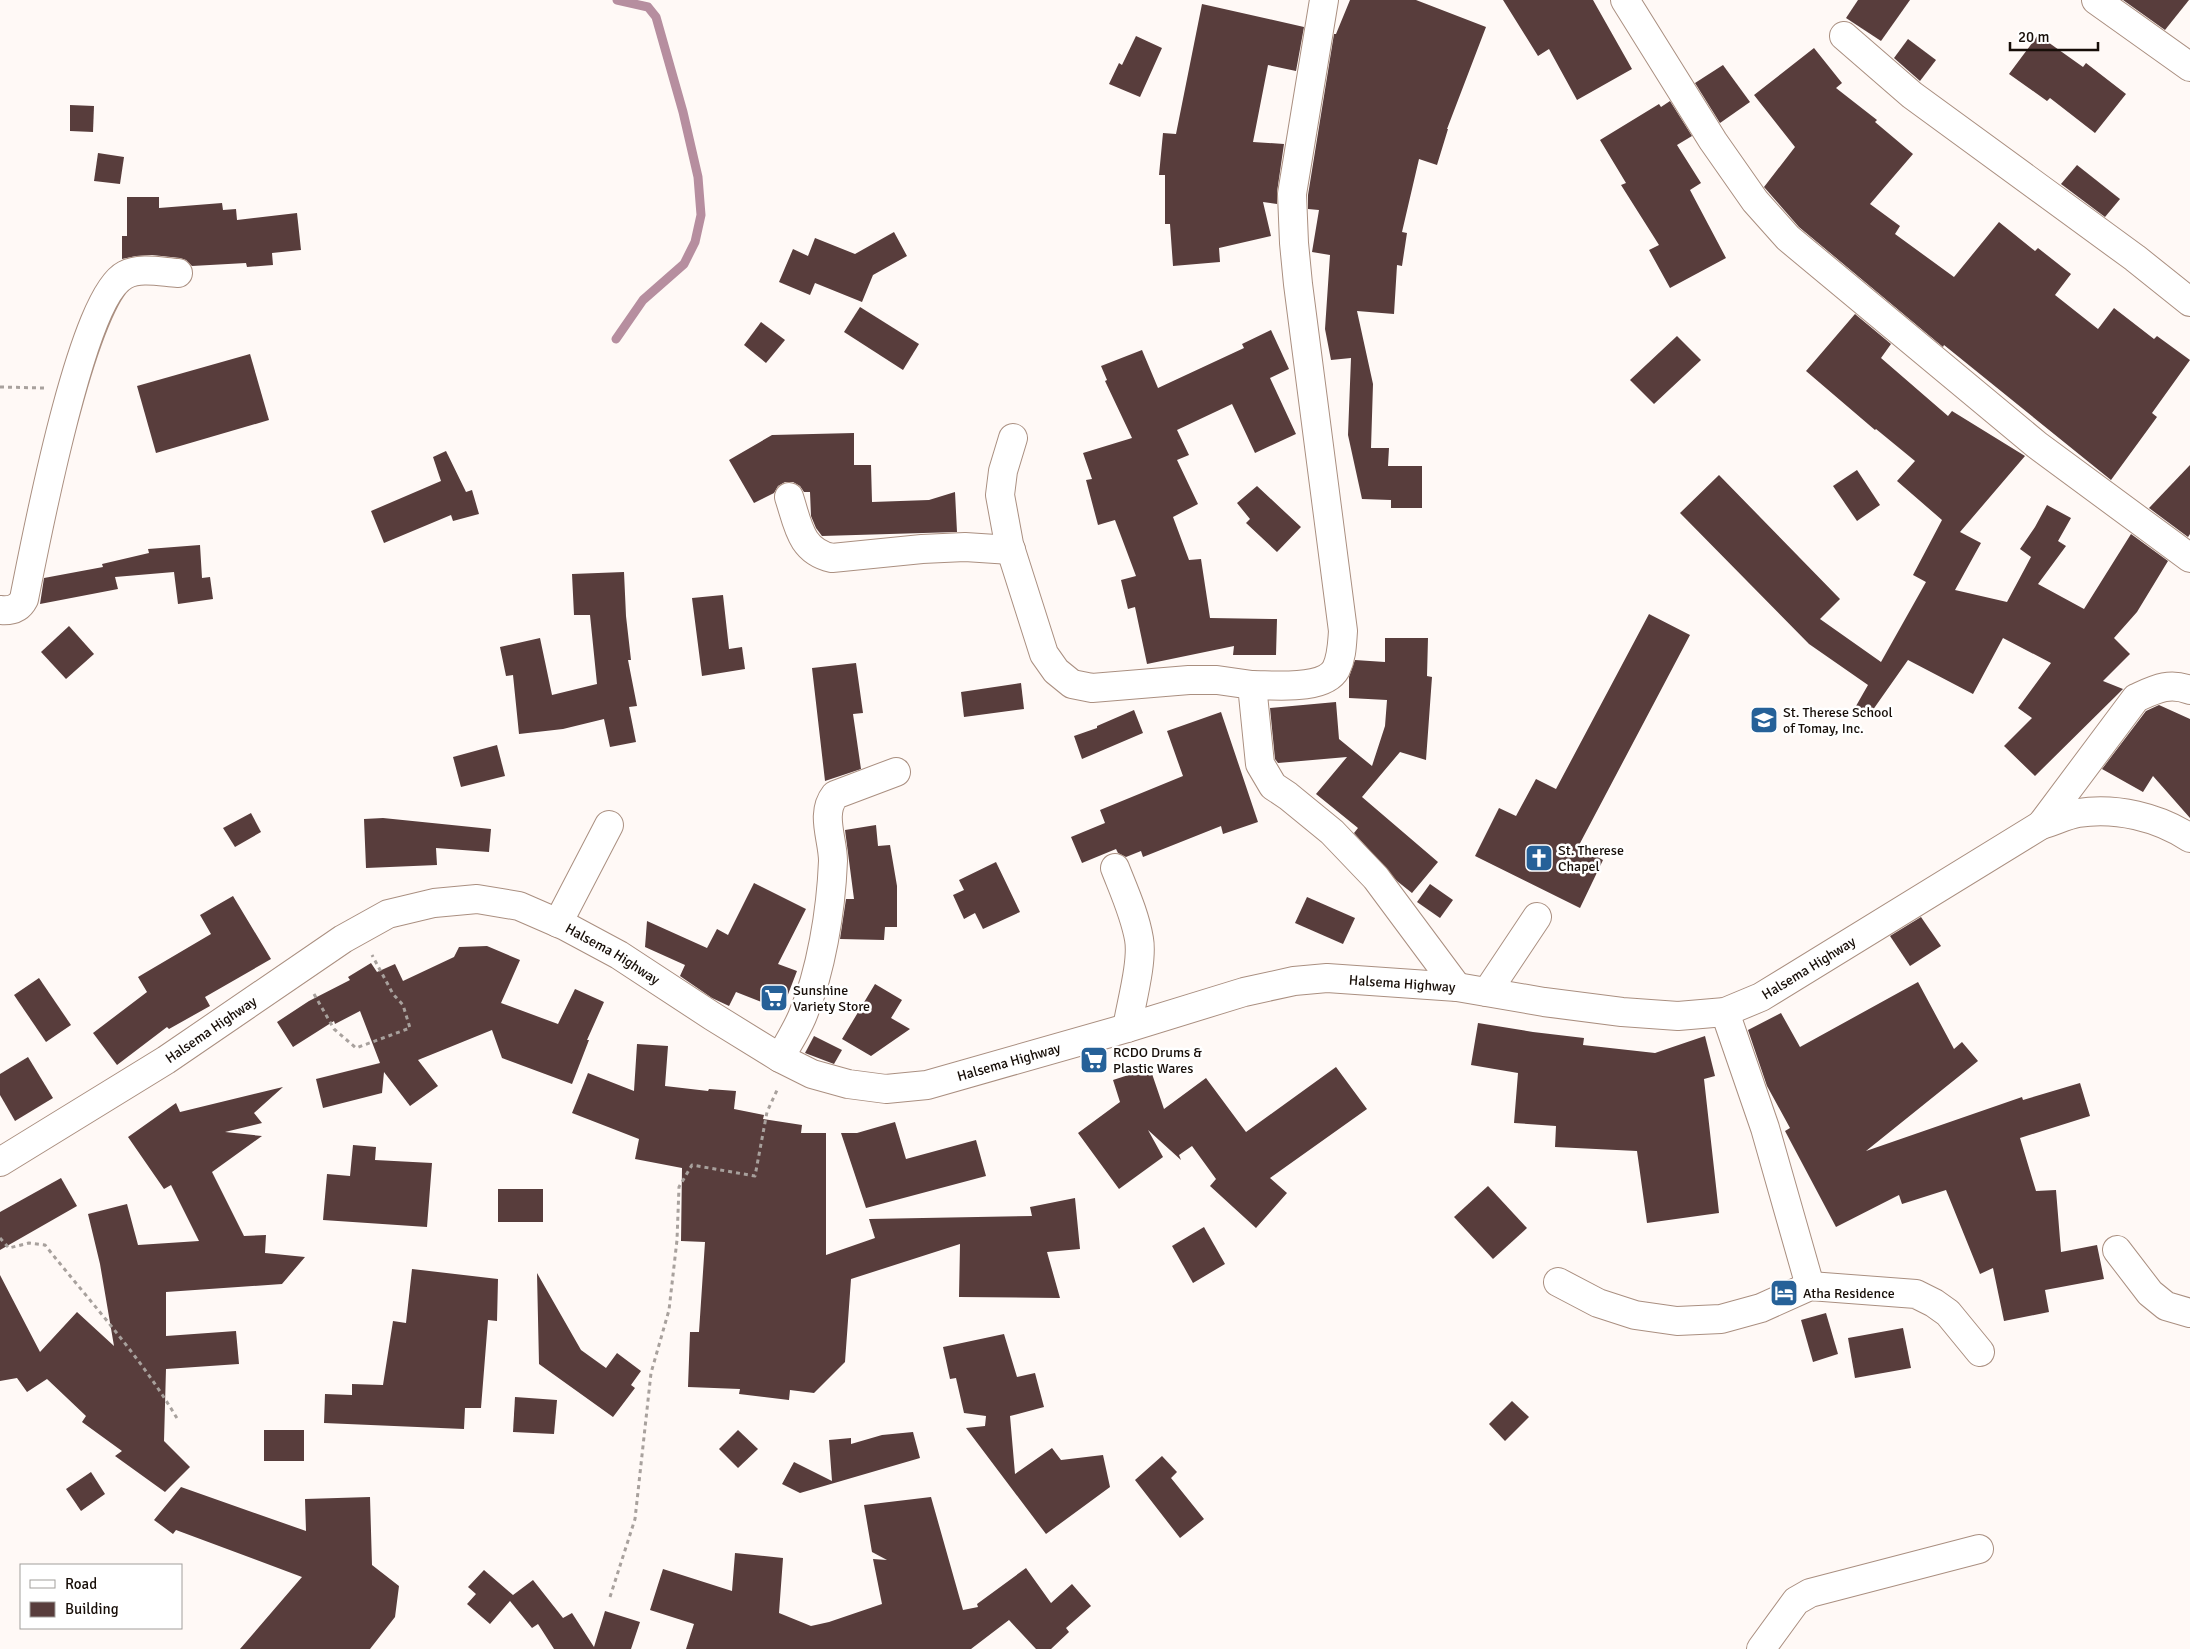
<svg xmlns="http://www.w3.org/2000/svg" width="2190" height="1649" font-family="Signika,sans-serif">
<rect width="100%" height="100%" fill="#fff9f6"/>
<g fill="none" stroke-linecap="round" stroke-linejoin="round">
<path stroke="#b68e9f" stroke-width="9" d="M 616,339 L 643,300 L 684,264 L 695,242 L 701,215 L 698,177 L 683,112 L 656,17 L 648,7 L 617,0"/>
</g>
<g fill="#583d3c">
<path d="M 1350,0 L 1416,0 L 1486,27 L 1447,129 L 1448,129 L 1437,165 L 1419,159 L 1402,232 L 1407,233 L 1402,266 L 1397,265 L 1394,314 L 1357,311 L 1373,384 L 1371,448 L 1389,448 L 1388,466 L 1422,466 L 1422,508 L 1391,508 L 1391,500 L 1362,499 L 1348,435 L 1351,358 L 1331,360 L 1325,329 L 1330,255 L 1312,252 L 1319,210 L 1308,209 L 1308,195 L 1334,34 L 1336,34 Z"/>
<path d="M 1503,0 L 1593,0 L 1632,69 L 1577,100 L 1549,49 L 1538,56 Z"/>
<path d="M 1858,0 L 1910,0 L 1881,41 L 1846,18 Z"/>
<path d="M 2123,0 L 2189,0 L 2165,30 Z"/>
<path d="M 1202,4 L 1304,27 L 1296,71 L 1268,65 L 1253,142 L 1284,144 L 1277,192 L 1277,204 L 1263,202 L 1271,236 L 1219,248 L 1220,262 L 1173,266 L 1170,224 L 1165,224 L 1165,175 L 1159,175 L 1163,133 L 1176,134 Z"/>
<path d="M 2038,35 L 2083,67 L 2086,63 L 2126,94 L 2095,133 L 2050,98 L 2047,101 L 2009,74 Z"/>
<path d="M 1136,36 L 1162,48 L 1140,97 L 1109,84 L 1119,63 L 1122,65 Z"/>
<path d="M 1908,39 L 1936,60 L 1920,81 L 1894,58 Z"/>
<path d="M 1814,48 L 1842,83 L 1836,88 L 1877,120 L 1875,122 L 1913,154 L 1870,204 L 1900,226 L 1895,234 L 1954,277 L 1999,222 L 2035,251 L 2038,248 L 2071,274 L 2055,295 L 2098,329 L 2114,308 L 2154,339 L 2157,336 L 2190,360 L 2152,413 L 2157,417 L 2111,480 L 1944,345 L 1943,347 L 1799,227 L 1764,187 L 1795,147 L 1754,95 Z"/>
<path d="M 1723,65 L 1750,102 L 1720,123 L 1695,83 Z"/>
<path d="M 1670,101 L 1692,136 L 1677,145 L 1701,183 L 1690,190 L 1726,258 L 1670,288 L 1649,250 L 1659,245 L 1621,185 L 1626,183 L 1600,140 L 1659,104 L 1661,107 Z"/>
<path d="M 70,105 L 94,106 L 93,132 L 70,131 Z"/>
<path d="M 98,153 L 124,157 L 120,184 L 94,181 Z"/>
<path d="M 2077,165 L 2120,199 L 2105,217 L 2061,184 Z"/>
<path d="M 127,197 L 159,197 L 159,208 L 222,203 L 223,210 L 236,209 L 237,220 L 297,213 L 301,250 L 272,253 L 273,265 L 247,267 L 246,263 L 192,266 L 186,260 L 180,258 L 152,255 L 136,256 L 122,259 L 122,236 L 127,236 Z"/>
<path d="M 894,232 L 907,256 L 873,275 L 862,302 L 815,283 L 810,295 L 779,282 L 793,249 L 808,256 L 815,238 L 855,254 Z"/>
<path d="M 860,307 L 919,344 L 903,370 L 844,332 Z"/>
<path d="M 1855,314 L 1891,344 L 1881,358 L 1948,416 L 1952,411 L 2025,456 L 1960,532 L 1981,543 L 1955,590 L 2007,602 L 2031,557 L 2020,549 L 2035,527 L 2047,505 L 2071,518 L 2058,541 L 2066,546 L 2038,584 L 2084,609 L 2131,534 L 2168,561 L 2137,612 L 2114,638 L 2130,654 L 2103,681 L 2123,689 L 2035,776 L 2004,746 L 2032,718 L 2018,708 L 2051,663 L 2003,638 L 1973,694 L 1908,660 L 1870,714 L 1856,706 L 1868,685 L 1809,644 L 1680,513 L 1719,475 L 1840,599 L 1820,619 L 1881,662 L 1926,582 L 1913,575 L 1942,520 L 1897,481 L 1915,461 L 1876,429 L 1875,430 L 1806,371 Z"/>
<path d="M 761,322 L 785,340 L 766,363 L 744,345 Z"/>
<path d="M 1271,330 L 1289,369 L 1270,378 L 1296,434 L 1255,453 L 1232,404 L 1177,430 L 1189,455 L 1177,460 L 1198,504 L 1173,517 L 1189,560 L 1201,559 L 1210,618 L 1277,619 L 1276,655 L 1233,655 L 1234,646 L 1147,664 L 1135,607 L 1128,609 L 1121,580 L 1136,576 L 1115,520 L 1098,525 L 1086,480 L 1092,479 L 1083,453 L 1132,438 L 1105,381 L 1107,380 L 1101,366 L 1142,350 L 1158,388 L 1244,348 L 1242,344 Z"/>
<path d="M 1677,336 L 1701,360 L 1654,404 L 1630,380 Z"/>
<path d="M 250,354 L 269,420 L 156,453 L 137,386 Z"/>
<path d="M 854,433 L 854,465 L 871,465 L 872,502 L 929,500 L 955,492 L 957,532 L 822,536 L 816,528 L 811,516 L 810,492 L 804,492 L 800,486 L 793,482 L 785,482 L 778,486 L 774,493 L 754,503 L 729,460 L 772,435 Z"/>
<path d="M 446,451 L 466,492 L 472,490 L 479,514 L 453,521 L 451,515 L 384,543 L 371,511 L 441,481 L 433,457 Z"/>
<path d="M 2190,465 L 2190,534 L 2188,537 L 2149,508 Z"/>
<path d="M 1857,470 L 1880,505 L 1857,521 L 1833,486 Z"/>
<path d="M 1257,486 L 1301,527 L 1277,552 L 1246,523 L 1250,519 L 1237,503 Z"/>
<path d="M 200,545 L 202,578 L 210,577 L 213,599 L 178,604 L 174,572 L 115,577 L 118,589 L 40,604 L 44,578 L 103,567 L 102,564 L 149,553 L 148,549 Z"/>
<path d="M 624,572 L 626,616 L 631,660 L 628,660 L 637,706 L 629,707 L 636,742 L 610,747 L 604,719 L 563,729 L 519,734 L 513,675 L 506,676 L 500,647 L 540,638 L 552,695 L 597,684 L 590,615 L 574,615 L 572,574 Z"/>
<path d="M 723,595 L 729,649 L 742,647 L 745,669 L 702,676 L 692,598 Z"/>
<path d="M 1649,614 L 1690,635 L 1578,847 L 1603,860 L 1580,908 L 1475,856 L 1499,808 L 1516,816 L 1536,779 L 1556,789 Z"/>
<path d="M 69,626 L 94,654 L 66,679 L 41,652 Z"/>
<path d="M 1385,638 L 1428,638 L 1427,676 L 1432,677 L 1426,760 L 1400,752 L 1362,797 L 1438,862 L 1412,893 L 1397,881 L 1354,833 L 1358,828 L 1316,794 L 1347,757 L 1278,763 L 1275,759 L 1270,708 L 1336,702 L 1339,739 L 1372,766 L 1385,726 L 1387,700 L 1349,698 L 1349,677 L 1355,660 L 1385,662 Z"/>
<path d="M 856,663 L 863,713 L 853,714 L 861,769 L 825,781 L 812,668 Z"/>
<path d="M 1021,683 L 1024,709 L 964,717 L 961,692 Z"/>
<path d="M 2159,705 L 2190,719 L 2190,818 L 2153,776 L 2143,792 L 2102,769 L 2146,711 Z"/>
<path d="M 1134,710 L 1143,733 L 1082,759 L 1074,736 L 1097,728 L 1097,726 Z"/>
<path d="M 1221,712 L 1258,822 L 1223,834 L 1221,826 L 1143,857 L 1141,851 L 1126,857 L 1118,853 L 1116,849 L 1082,863 L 1071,837 L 1105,823 L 1100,810 L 1183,776 L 1167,731 Z"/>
<path d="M 497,745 L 505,776 L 461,787 L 453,757 Z"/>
<path d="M 251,813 L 261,832 L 235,847 L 223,828 Z"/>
<path d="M 383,818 L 491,829 L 489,852 L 436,848 L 437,865 L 366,868 L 364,819 Z"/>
<path d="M 876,825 L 878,846 L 890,845 L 897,886 L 897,927 L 885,927 L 884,940 L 840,939 L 846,899 L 854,899 L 845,830 Z"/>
<path d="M 996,862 L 1020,912 L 983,929 L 975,913 L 964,919 L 953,895 L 964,890 L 959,880 Z"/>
<path d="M 754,883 L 806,909 L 778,964 L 797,971 L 782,1010 L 736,992 L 729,1006 L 712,998 L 680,976 L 685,965 L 645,947 L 647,921 L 707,948 L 717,929 L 728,935 Z"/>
<path d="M 1430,884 L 1453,900 L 1440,918 L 1417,902 Z"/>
<path d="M 233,896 L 271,959 L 205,997 L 210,1006 L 169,1029 L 167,1027 L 117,1065 L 93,1033 L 147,992 L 138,977 L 211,934 L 200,915 Z"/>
<path d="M 1307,897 L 1355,918 L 1343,944 L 1295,923 Z"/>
<path d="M 1921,917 L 1941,946 L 1910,966 L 1890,936 Z"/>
<path d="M 487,946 L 520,960 L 501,1003 L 558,1024 L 575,989 L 604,1002 L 587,1040 L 589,1040 L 572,1084 L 502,1058 L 492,1030 L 418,1060 L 438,1086 L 410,1106 L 384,1072 L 382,1093 L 323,1108 L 316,1079 L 380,1063 L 360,1011 L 335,1024 L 334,1021 L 293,1047 L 277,1022 L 309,1001 L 350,980 L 348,977 L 371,963 L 377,972 L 395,964 L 403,981 L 454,957 L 459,947 Z"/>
<path d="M 39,978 L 71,1025 L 46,1042 L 14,995 Z"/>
<path d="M 1918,982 L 1954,1049 L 1962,1042 L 1978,1061 L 1866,1151 L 2022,1097 L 2023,1100 L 2080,1083 L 2090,1116 L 2020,1138 L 2036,1191 L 2056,1190 L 2061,1252 L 2097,1245 L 2104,1279 L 2045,1290 L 2049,1312 L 2004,1321 L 1993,1268 L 1980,1274 L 1946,1190 L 1902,1204 L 1899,1195 L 1836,1227 L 1785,1131 L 1790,1128 L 1767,1086 L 1748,1030 L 1781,1013 L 1800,1047 Z"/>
<path d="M 875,984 L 902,1000 L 891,1018 L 910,1029 L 871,1056 L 842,1039 Z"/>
<path d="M 1478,1023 L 1533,1032 L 1584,1038 L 1583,1045 L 1655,1053 L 1705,1036 L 1715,1076 L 1704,1079 L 1719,1213 L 1647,1223 L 1637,1151 L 1555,1147 L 1556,1126 L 1514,1123 L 1518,1073 L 1471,1065 Z"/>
<path d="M 814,1036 L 842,1050 L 834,1064 L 805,1053 Z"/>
<path d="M 637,1044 L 668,1046 L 665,1086 L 708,1091 L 709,1089 L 736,1091 L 734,1109 L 764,1115 L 763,1119 L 802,1125 L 801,1133 L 826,1133 L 826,1255 L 875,1238 L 869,1219 L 1032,1216 L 1030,1207 L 1075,1198 L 1080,1249 L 1047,1252 L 1060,1298 L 959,1297 L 960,1244 L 851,1279 L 845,1362 L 814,1393 L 790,1390 L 789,1400 L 739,1394 L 740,1389 L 688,1387 L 690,1332 L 699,1332 L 705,1242 L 681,1241 L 682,1168 L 635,1159 L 639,1139 L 572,1113 L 588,1073 L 634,1091 Z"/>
<path d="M 28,1057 L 53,1098 L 15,1121 L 0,1095 L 0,1074 Z"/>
<path d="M 1336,1067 L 1367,1109 L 1270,1178 L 1287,1193 L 1256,1228 L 1210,1186 L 1216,1179 L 1192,1146 L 1179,1155 L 1181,1160 L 1148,1130 L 1163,1157 L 1119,1189 L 1078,1133 L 1120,1102 L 1113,1080 L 1150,1068 L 1164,1109 L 1206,1078 L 1246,1132 Z"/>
<path d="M 283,1087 L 254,1113 L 262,1123 L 225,1132 L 262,1136 L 212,1172 L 244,1236 L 266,1235 L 265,1253 L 305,1257 L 282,1284 L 166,1292 L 166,1336 L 236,1331 L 239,1364 L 166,1369 L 164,1441 L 190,1467 L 165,1492 L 115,1456 L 122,1451 L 82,1422 L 86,1416 L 47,1379 L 27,1392 L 17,1378 L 0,1381 L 0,1275 L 40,1352 L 77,1312 L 114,1346 L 100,1264 L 88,1214 L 127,1204 L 138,1245 L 199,1241 L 171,1185 L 164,1189 L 128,1137 L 176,1103 L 180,1112 Z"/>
<path d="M 895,1122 L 906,1159 L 976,1140 L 986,1176 L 866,1208 L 841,1133 L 857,1133 Z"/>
<path d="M 353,1145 L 376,1147 L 375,1160 L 432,1163 L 427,1227 L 323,1220 L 327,1174 L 350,1176 Z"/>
<path d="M 61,1178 L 77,1206 L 0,1250 L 0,1212 Z"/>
<path d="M 1488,1186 L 1527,1228 L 1493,1259 L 1454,1217 Z"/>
<rect x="498" y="1189" width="45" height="33"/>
<path d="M 1204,1227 L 1225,1264 L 1193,1283 L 1172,1246 Z"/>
<path d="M 412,1269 L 498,1279 L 497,1321 L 488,1320 L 481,1408 L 465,1408 L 464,1429 L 324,1423 L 325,1394 L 352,1395 L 352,1384 L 383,1385 L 393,1321 L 406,1323 Z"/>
<path d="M 537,1273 L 581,1350 L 606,1368 L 617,1353 L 641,1371 L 631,1385 L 635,1388 L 613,1417 L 539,1364 Z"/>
<path d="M 1826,1313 L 1838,1354 L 1813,1362 L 1801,1320 Z"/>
<path d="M 1903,1328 L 1911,1368 L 1855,1378 L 1848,1338 Z"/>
<path d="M 1004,1334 L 1017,1377 L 1035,1373 L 1044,1407 L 1010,1416 L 1015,1474 L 1052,1448 L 1061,1460 L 1103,1455 L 1110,1487 L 1046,1534 L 966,1428 L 985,1426 L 986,1416 L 964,1413 L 956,1378 L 950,1379 L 943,1347 Z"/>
<path d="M 515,1397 L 557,1400 L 554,1434 L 513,1432 Z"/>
<path d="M 1512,1401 L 1529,1417 L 1505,1441 L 1489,1424 Z"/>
<rect x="264" y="1430" width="40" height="31"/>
<path d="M 738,1430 L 758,1449 L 738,1468 L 719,1449 Z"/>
<path d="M 913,1432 L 920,1458 L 800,1493 L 782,1484 L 794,1462 L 832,1481 L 829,1440 L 851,1438 L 851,1444 L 882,1435 Z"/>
<path d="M 1162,1456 L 1177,1472 L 1171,1478 L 1204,1519 L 1180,1538 L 1135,1480 Z"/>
<path d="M 91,1472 L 105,1494 L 81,1511 L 66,1489 Z"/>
<path d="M 181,1487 L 306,1531 L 305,1499 L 370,1497 L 372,1565 L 399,1586 L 395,1617 L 370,1649 L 240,1649 L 302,1577 L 176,1530 L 173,1534 L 154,1520 Z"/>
<path d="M 931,1497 L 963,1610 L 978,1607 L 977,1604 L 1026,1568 L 1051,1603 L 1072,1584 L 1091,1606 L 1066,1628 L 1069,1632 L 1051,1649 L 1036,1649 L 1009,1620 L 971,1649 L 686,1649 L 694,1624 L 650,1610 L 663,1569 L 732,1591 L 735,1553 L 783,1558 L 779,1613 L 811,1626 L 829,1622 L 882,1604 L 873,1559 L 887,1560 L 872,1552 L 864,1505 Z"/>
<path d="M 484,1570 L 513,1595 L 533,1580 L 563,1618 L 572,1613 L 594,1647 L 605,1611 L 640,1622 L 631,1649 L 554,1649 L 538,1624 L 532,1628 L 510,1601 L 490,1624 L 467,1604 L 476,1594 L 468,1587 Z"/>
</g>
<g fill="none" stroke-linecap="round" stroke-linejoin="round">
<defs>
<g id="minor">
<path d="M 1625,0 L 1713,141 L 1755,201 L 1788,238 L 2037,445 L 2190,558"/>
<path d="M 2096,0 L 2190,67"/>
<path d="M 1844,36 L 1912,95 L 2135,258 L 2190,302"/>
<path d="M 1013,438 L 1003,471 L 1000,495 L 1009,544 L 1044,654 L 1056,671 L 1072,684 L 1092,688 L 1189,680 L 1217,680 L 1252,685 L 1260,764 L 1273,786 L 1288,796 L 1332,832 L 1376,878 L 1457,987"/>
<path d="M 789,497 C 798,524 800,551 832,558 L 922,549 L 965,547 L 1011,550"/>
<path d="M 0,610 C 10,611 19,609 24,599 C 35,545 81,298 125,275 C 140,267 161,272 178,273"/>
<path d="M 1252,685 C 1274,685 1324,691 1336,669 C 1342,657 1342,644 1343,631 L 1298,284 L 1294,243 L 1292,194 L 1324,0"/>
<path d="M 2041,825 L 2136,698 C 2156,689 2169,682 2190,690"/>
<path d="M 1115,868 C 1124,891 1135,915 1139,939 C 1143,961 1131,1004 1127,1028"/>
<path d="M 558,923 L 609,825"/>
<path d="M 1487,992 L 1537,917"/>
<path d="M 1725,1012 L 1765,1128 L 1810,1286"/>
<path d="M 780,1058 C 787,1045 796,1031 802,1017 C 821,972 831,911 833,861 C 833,839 820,814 835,795 L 896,772"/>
<path d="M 2117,1250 L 2150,1293 L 2166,1306 L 2190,1313"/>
<path d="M 1558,1282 L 1598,1303 L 1635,1315 L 1677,1321 L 1721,1319 L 1761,1308 L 1810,1286 L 1916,1294 L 1934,1303 L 1948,1313 L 1980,1352"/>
<path d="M 1761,1649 L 1796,1601 L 1810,1593 L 1979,1549"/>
</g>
<g id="highway">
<path id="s1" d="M 0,1162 L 166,1060 L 343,939 L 388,914 L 434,903 L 477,899 L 519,906 L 565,926 L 619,955 L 712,1016 L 780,1058 L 812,1074 L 848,1084 L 886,1089 L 927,1085 L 1127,1028 L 1244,992 L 1294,981 L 1327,978 L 1457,987 L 1544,1002 L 1622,1012 L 1678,1016 L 1725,1012 L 1761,997 L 2041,825 C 2053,822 2066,815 2078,813 C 2116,807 2158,817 2190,838"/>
</g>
</defs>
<use href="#minor" stroke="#aa8f80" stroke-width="30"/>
<use href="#highway" stroke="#aa8f80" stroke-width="30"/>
<g stroke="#a8a19d" stroke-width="3" stroke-dasharray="4 4" stroke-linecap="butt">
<path d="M 0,387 L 44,388"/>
<path d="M 314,994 L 334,1029 L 356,1048 L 410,1028 L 403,1005 L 393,994 L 372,955"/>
<path d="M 0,1238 L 9,1248 L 29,1243 L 45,1245 C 91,1303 141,1357 178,1420"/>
<path d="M 610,1597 L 635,1519 L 651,1373 L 669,1310 L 677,1240 L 679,1187 L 692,1165 L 755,1176 L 767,1112 L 778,1088"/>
</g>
<use href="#minor" stroke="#fff" stroke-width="28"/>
<use href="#highway" stroke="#fff" stroke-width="28"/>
</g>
<defs>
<symbol id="school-square" viewBox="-11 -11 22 22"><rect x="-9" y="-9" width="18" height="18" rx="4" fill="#266198" stroke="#fff"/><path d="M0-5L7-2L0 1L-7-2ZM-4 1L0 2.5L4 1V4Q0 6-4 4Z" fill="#fff"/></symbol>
<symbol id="church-square" viewBox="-11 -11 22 22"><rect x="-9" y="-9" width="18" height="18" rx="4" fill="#266198" stroke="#fff"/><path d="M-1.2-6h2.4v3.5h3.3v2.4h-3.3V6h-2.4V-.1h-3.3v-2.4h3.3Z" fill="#fff"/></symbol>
<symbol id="supermarket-square" viewBox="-11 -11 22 22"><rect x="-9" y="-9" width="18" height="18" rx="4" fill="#266198" stroke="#fff"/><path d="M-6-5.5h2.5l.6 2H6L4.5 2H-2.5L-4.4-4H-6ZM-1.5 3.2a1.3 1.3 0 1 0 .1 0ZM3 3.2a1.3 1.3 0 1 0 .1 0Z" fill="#fff"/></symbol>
<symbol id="hotel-square" viewBox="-11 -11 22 22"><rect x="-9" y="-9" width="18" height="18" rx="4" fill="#266198" stroke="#fff"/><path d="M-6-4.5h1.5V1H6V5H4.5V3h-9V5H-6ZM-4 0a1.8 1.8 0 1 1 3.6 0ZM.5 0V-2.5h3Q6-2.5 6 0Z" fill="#fff"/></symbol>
</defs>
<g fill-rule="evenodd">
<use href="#school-square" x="1748" y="704" width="32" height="32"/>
<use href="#church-square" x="1523" y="842" width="32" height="32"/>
<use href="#supermarket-square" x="758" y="982" width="32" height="32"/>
<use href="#supermarket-square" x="1078" y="1044" width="32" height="32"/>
<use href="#hotel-square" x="1768" y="1277" width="32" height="32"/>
</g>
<g text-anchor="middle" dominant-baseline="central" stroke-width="5" stroke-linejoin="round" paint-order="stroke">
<g font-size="14" fill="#170e08" stroke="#fff" text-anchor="start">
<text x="1783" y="712">St. Therese School<tspan x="1783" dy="16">of Tomay, Inc.</tspan></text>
<text x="1558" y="850">St. Therese<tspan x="1558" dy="16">Chapel</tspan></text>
<text x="793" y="990">Sunshine<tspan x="793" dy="16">Variety Store</tspan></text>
<text x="1113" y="1052">RCDO Drums &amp;<tspan x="1113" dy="16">Plastic Wares</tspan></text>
<text x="1803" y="1293">Atha Residence</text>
</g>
<g font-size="14" fill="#170e08" stroke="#fff">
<text stroke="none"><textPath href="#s1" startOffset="699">Halsema Highway</textPath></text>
<text stroke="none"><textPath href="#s1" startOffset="1959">Halsema Highway</textPath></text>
<text stroke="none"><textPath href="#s1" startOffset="1539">Halsema Highway</textPath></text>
<text stroke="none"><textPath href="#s1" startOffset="249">Halsema Highway</textPath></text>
<text stroke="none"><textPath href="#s1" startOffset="1134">Halsema Highway</textPath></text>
</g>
</g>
<rect x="20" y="1564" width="162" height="65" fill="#ffffff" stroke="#a29f9c"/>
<rect x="30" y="1580" width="25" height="8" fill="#ffffff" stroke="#a29f9c"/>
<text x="65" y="1589" font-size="15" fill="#170e08">Road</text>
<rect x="30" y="1602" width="25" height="15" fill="#583d3c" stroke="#a29f9c"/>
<text x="65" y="1614" font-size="15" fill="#170e08">Building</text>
<path d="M2010 42v8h88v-8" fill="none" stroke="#170e08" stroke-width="2.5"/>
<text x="2018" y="42" font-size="15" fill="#170e08" stroke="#ffffff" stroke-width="4" paint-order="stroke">20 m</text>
</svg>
